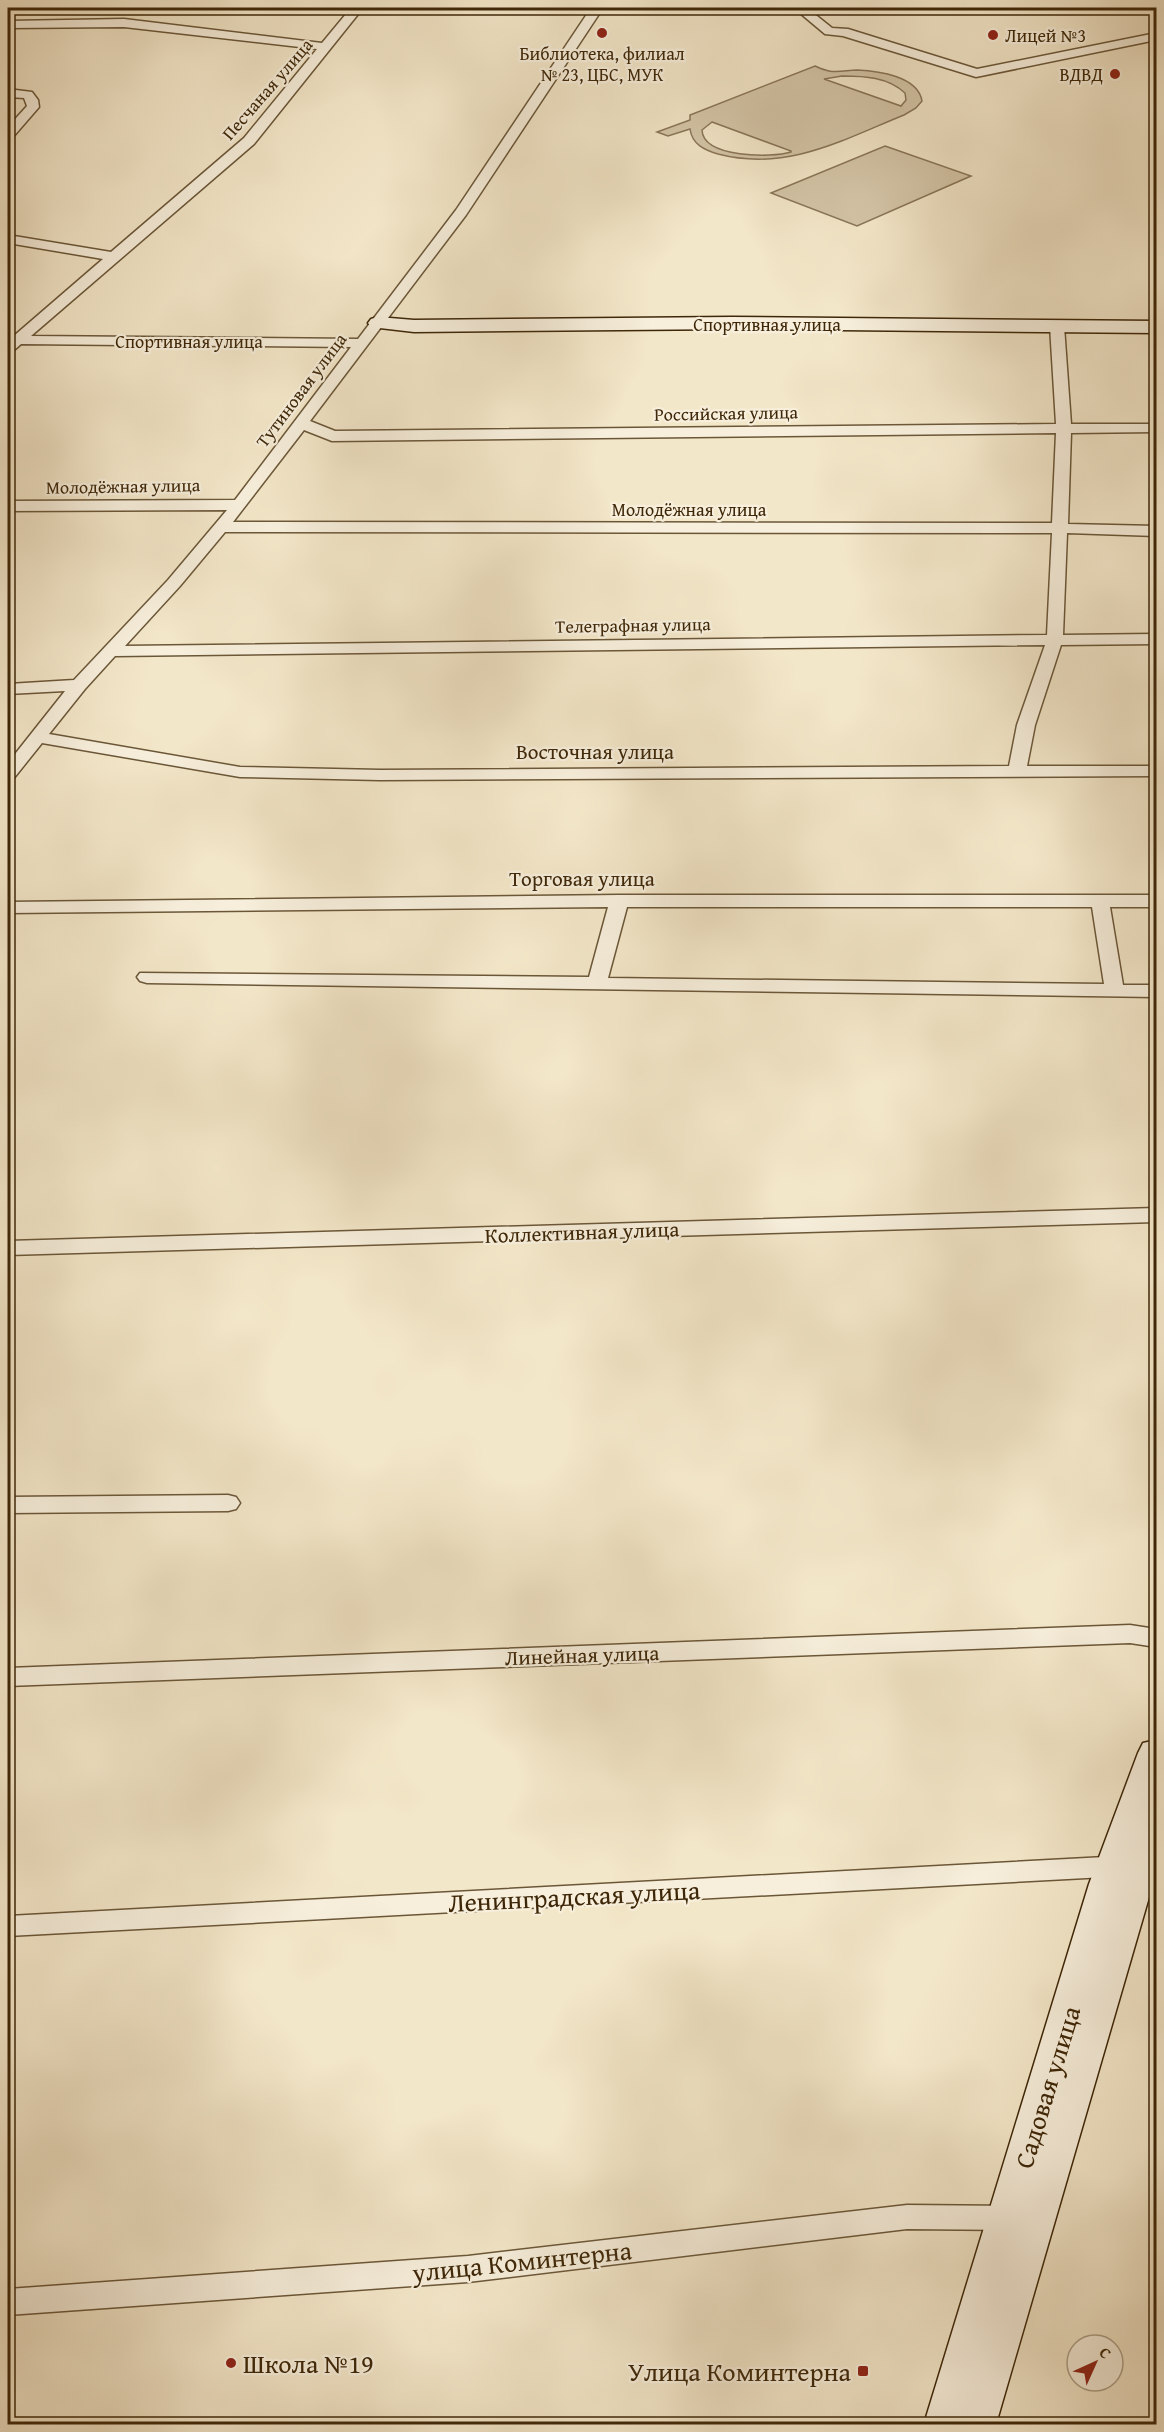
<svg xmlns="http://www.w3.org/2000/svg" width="1164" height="2432" font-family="'Gentium Book Plus',serif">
<rect width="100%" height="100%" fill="#f3e7c9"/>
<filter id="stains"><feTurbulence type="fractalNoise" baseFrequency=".00333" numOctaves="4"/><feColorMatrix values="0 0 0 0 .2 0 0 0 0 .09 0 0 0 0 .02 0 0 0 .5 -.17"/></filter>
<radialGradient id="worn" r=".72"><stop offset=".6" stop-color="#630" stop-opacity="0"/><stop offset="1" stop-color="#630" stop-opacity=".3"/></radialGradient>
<g fill="#d4c6a8" stroke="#897658" stroke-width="1.5" fill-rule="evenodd">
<path d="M 815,66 C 819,68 824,70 829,71 C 838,73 848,70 857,70 C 878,71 918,76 922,101 L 916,108 L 904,115 C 842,140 787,172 718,154 C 704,150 692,144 690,129 L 668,136 L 657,132 L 690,120 L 690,115 ZM 842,76 C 864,76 888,77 905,93 L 906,100 L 901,106 L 824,79 ZM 712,122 L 791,151 L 791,152 C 772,158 703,158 702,130 Z"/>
<path d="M 885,146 L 971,176 L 857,226 L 771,193 Z"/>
</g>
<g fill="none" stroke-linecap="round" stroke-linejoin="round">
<defs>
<g id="street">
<path d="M 351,8 L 363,8 L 254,144 L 31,336 L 358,339 L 456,210 L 591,8 L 603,8 L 466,215 L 310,421 L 335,431 L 1056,424 L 1050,326 L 1057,322 L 1062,323 L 1064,326 L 1071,424 L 1156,424 L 1156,432 L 1071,433 L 1068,524 L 1156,526 L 1156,536 L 1067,533 L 1063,635 L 1156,634 L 1156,644 L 1061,645 L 1035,725 L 1027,766 L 1156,766 L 1156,776 L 380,780 L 240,777 L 42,743 L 14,778 L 8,779 L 8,763 L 65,691 L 8,694 L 8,684 L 74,680 L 168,580 L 227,510 L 8,511 L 8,501 L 235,500 L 351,347 L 21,344 L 13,351 L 8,352 L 8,341 L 103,259 L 8,243 L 8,235 L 111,252 L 244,138 L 317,49 L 124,27 L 8,28 L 8,21 L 124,19 L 322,43 ZM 304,430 L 332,441 L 1056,433 L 1052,523 L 233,522 ZM 225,532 L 1052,533 L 1047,635 L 125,646 L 180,586 ZM 1045,645 L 1017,725 L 1009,766 L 380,770 L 240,767 L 49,734 L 85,689 L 115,656 Z"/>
<path d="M 794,8 L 807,8 L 832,28 L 848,29 L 977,69 L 1156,33 L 1156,40 L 976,77 L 843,36 L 825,34 Z"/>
<path d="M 8,89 L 32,92 L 38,100 L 39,107 L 13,137 L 8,138 L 8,127 L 27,106 L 24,98 L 8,97 Z"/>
<path d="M 619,895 L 1156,895 L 1156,907 L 1110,907 L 1123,985 L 1156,985 L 1156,997 L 147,983 L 140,981 L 137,977 L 140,973 L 589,977 L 608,907 L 8,913 L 8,902 ZM 627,907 L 1092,907 L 1104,984 L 608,978 Z"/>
<path d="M 1156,1208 L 1156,1222 L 8,1255 L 8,1241 Z"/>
<path d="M 228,1495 L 236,1497 L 240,1503 L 236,1509 L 228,1511 L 8,1513 L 8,1497 Z"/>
<path d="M 1130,1625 L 1156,1629 L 1156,1647 L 1130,1643 L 8,1686 L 8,1668 Z"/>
<path d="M 1124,1856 L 1133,1859 L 1137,1866 L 1133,1873 L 1124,1876 L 8,1936 L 8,1916 Z"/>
<path d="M 907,2205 L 1015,2206 L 1025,2209 L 1029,2218 L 1025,2227 L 1015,2230 L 907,2229 L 468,2282 L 8,2315 L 8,2289 L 468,2256 Z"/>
</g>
<g id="secondary">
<path d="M 378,317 L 414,320 L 732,317 L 1156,321 L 1156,333 L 732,329 L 414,332 L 371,327 L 368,323 L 371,319 Z"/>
<path d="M 1156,1740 L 1156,1801 L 1154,1808 L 1156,1807 L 1156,1873 L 996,2424 L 924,2424 L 1089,1884 L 1138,1753 L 1143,1743 Z"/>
</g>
</defs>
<use href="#street" stroke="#6b5738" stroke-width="3"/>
<use href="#secondary" stroke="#3e2708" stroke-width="3"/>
<use href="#street" fill="#f7efdc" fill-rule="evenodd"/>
<use href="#secondary" fill="#f7efdc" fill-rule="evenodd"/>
</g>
<g fill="#8f2418" stroke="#f7efdc" stroke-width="2">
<circle cx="602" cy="33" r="6"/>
<circle cx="993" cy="35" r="6"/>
<circle cx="1115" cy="74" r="6"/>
<circle cx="231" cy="2363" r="6"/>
<rect x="857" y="2365" width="12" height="12" rx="3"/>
</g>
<g text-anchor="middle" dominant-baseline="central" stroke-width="4.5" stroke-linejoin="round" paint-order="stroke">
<g font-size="18" fill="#3e2708" stroke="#f7efdc" text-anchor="start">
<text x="1005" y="35">Лицей №3</text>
<text x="602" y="53" text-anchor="middle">Библиотека, филиал<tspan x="602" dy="21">№ 23, ЦБС, МУК</tspan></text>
<text x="1103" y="74" text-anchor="end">ВДВД</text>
</g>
<g font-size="18" fill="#3e2708" stroke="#f7efdc">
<text transform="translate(267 89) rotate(-49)">Песчаная улица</text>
<text x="767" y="324">Спортивная улица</text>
<text x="189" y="341">Спортивная улица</text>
<text transform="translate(301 390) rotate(-53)">Тутиновая улица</text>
<text transform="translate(726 413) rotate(-1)">Российская улица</text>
<text transform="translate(123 486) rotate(-1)">Молодёжная улица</text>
<text x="689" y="509">Молодёжная улица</text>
<text transform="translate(633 625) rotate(-1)">Телеграфная улица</text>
</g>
<g font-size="21" fill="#3e2708" stroke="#f7efdc">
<text x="595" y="751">Восточная улица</text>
<text x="582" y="878">Торговая улица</text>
<text transform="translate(582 1232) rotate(-2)">Коллективная улица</text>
<text transform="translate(582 1655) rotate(-2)">Линейная улица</text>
</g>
<g font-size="26" fill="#3e2708" stroke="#f7efdc">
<text transform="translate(574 1896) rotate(-3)">Ленинградская улица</text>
<text transform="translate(1047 2087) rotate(-73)">Садовая улица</text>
<text transform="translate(522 2261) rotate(-6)">улица Коминтерна</text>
</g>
<g font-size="26" fill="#3e2708" stroke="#f7efdc" text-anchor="start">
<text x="243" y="2363">Школа №19</text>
<text x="851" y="2371" text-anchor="end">Улица Коминтерна</text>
</g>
</g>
<rect width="1164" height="2432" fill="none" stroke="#f3e7c9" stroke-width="30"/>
<rect x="9" y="9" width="1146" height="2414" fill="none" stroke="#3e2708" stroke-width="3"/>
<rect x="15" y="15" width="1134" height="2402" fill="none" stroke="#3e2708" stroke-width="1.5"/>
<g transform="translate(1095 2363) rotate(45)"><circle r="28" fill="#f7efdc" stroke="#ad9f87" stroke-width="1.5"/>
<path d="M0-4.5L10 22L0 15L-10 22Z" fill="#8f2418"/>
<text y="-9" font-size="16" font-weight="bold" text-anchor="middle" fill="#3e2708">С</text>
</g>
<rect width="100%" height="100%" filter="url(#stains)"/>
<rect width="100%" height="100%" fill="url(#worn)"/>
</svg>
